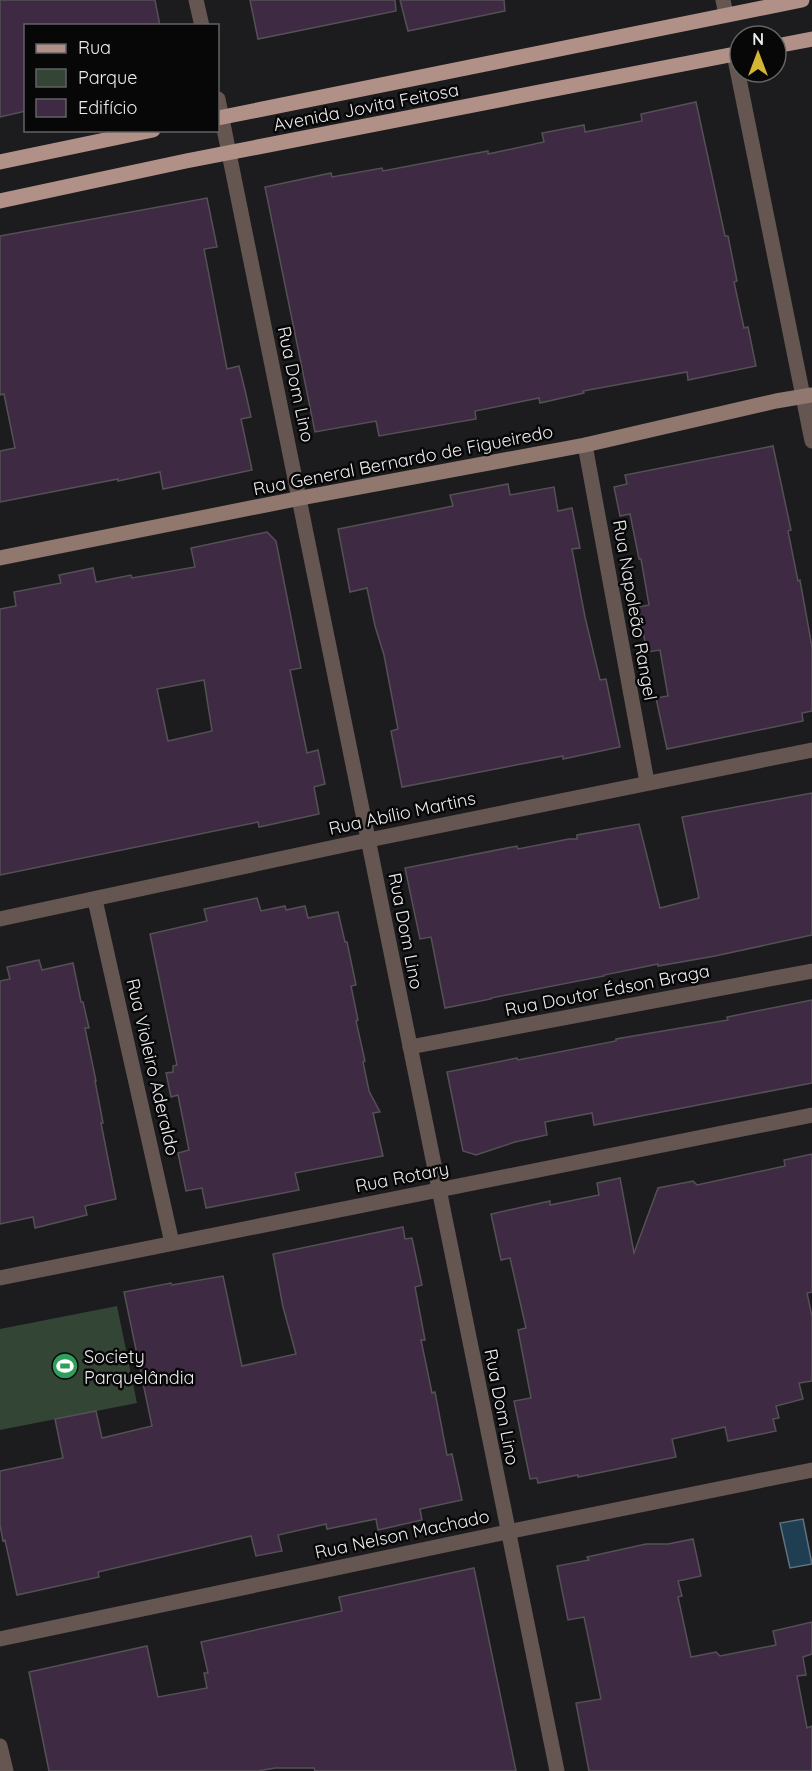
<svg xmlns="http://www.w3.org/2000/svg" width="812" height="1771" font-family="Quicksand,sans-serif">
<rect width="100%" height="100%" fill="#1c1c1f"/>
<path fill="#334535" d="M 117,1306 L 137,1403 L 0,1430 L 0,1329 Z"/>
<path fill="#203e51" stroke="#5e7280" stroke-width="1.5" d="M 803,1519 L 812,1564 L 790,1568 L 780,1523 Z"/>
<g fill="#3e2b43" stroke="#545155" stroke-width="1.5" fill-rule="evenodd">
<path d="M 0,0 L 155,0 L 160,26 L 26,26 L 26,111 L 0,117 Z"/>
<path d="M 250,0 L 395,0 L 396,11 L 258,39 Z"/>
<path d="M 400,0 L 504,0 L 505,11 L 408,31 Z"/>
<path d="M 696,102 L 725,236 L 728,236 L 737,281 L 734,282 L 744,328 L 748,327 L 756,366 L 688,380 L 687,372 L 583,391 L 584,393 L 540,403 L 539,398 L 475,411 L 476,419 L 379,436 L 376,421 L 315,432 L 265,187 L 331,173 L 332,177 L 382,168 L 383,171 L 488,151 L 488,154 L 544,142 L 542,133 L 584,125 L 585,132 L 642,121 L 641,114 Z"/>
<path d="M 207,198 L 217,247 L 204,249 L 227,369 L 239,366 L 245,390 L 251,417 L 241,419 L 252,470 L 163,489 L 160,472 L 118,481 L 118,479 L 0,502 L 0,451 L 15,448 L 4,394 L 0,395 L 0,236 Z"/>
<path d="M 773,446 L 791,530 L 788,531 L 798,581 L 800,580 L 812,647 L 812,711 L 802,713 L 803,721 L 667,749 L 656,698 L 668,696 L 660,650 L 647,652 L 638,607 L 649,605 L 641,559 L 639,559 L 630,514 L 620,516 L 614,487 L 627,484 L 625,475 Z"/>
<path d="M 508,484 L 510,495 L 554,487 L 558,511 L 572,508 L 580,548 L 572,549 L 585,617 L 600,680 L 606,679 L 620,747 L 563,759 L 563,756 L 402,787 L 391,731 L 398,729 L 384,655 L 375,626 L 367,588 L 350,592 L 338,529 L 453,506 L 450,495 Z"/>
<path d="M 267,532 L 276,541 L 301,668 L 290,670 L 307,753 L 318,750 L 325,784 L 314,787 L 319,814 L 259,827 L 258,822 L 0,875 L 0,609 L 16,606 L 14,592 L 61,583 L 59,575 L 93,568 L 96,582 L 131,575 L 132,578 L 195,567 L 191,548 ZM 204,680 L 212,731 L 168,741 L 157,689 Z"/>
<path d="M 812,793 L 812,935 L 715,956 L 658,966 L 658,964 L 604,975 L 604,976 L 491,998 L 491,999 L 445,1008 L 431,937 L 420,939 L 405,868 L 517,846 L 518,849 L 569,839 L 577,839 L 577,835 L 639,824 L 660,908 L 699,898 L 682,817 Z"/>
<path d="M 257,898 L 261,911 L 285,906 L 286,910 L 305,906 L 308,918 L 338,912 L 345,942 L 347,942 L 356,985 L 351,986 L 358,1020 L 356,1021 L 365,1061 L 363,1062 L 369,1091 L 380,1112 L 373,1113 L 383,1156 L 295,1173 L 299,1190 L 206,1208 L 202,1188 L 186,1191 L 178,1153 L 189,1150 L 178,1095 L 171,1097 L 166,1073 L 173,1072 L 173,1066 L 177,1065 L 150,934 L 207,921 L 204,909 Z"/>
<path d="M 39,960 L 42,970 L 73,963 L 81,1002 L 83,1002 L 89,1028 L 85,1028 L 96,1081 L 95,1081 L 103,1123 L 101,1123 L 116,1199 L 85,1206 L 87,1215 L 35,1228 L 33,1217 L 0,1224 L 0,981 L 10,979 L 7,967 Z"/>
<path d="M 812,1000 L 812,1083 L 594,1125 L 592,1113 L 545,1122 L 547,1135 L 515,1142 L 476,1155 L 463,1151 L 447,1072 L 517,1058 L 518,1060 L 616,1041 L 616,1039 L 728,1020 L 727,1017 Z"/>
<path d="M 812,1154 L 812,1292 L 807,1293 L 812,1316 L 812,1381 L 799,1383 L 803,1399 L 776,1406 L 779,1418 L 773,1419 L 776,1431 L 728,1441 L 725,1427 L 672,1439 L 676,1457 L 578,1477 L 578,1475 L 538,1483 L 537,1478 L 530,1479 L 514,1401 L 531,1398 L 518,1330 L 526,1328 L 510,1258 L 501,1260 L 491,1214 L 550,1201 L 550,1205 L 599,1195 L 597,1183 L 620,1178 L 634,1253 L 658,1188 L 693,1181 L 697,1185 L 785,1166 L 784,1160 Z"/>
<path d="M 403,1227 L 405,1239 L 412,1238 L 422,1285 L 415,1287 L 425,1340 L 421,1340 L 432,1393 L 435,1392 L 447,1455 L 452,1454 L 462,1500 L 420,1509 L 422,1520 L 378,1530 L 376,1519 L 327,1529 L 326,1524 L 278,1535 L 282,1551 L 256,1556 L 251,1536 L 98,1572 L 99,1577 L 17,1595 L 5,1540 L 3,1541 L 0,1525 L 0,1471 L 63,1458 L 55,1419 L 96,1411 L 102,1438 L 152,1426 L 124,1292 L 171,1283 L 172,1285 L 223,1276 L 242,1366 L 296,1354 L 283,1307 L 273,1254 Z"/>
<path d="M 693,1539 L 701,1576 L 678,1581 L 682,1596 L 678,1597 L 691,1657 L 716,1652 L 720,1656 L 776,1645 L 773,1631 L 812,1622 L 812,1654 L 803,1657 L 806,1675 L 797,1676 L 807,1728 L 812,1726 L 812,1771 L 589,1771 L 576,1703 L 601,1699 L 584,1617 L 568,1620 L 557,1566 L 589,1560 L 587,1557 L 646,1544 L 668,1544 Z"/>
<path d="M 474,1568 L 516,1771 L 315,1771 L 314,1768 L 275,1768 L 258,1771 L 49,1771 L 29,1672 L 147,1646 L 158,1697 L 207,1688 L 204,1673 L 208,1673 L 201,1642 L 342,1611 L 339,1597 Z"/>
</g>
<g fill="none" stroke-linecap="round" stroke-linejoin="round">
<g stroke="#665651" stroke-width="15">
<path d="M 196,0 L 202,26"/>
<path d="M 723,0 L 726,15"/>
<path d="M 734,54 L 812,441"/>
<path d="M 218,99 C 335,655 441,1214 557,1771"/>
<path d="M 585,445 L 647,782"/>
<path d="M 95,900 L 172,1243"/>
<path d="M 0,919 L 349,844 L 812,750"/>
<path d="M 410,1047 L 812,971"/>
<path d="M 0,1278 L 812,1115"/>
<path d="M 0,1639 L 507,1532 L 812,1470"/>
<path d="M 0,1746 L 6,1771"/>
</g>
<path stroke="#90786f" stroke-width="15" d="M 0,558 L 301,498 L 585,445 L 776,401 L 812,395"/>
<g stroke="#b19187" stroke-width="15">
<path d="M 776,46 L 812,39"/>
<path d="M 218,118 L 802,0"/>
<path d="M 0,162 L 153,130"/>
<path d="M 0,201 L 186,161 L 740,53"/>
</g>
</g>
<defs>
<symbol id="stadium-disc" viewBox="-11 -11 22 22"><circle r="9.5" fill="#2e9e5b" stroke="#070708"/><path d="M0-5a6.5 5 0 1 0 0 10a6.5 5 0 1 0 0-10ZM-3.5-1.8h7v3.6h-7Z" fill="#fff"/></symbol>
</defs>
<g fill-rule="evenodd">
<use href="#stadium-disc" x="50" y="1351" width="30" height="30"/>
</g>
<g text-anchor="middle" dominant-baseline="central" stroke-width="5" stroke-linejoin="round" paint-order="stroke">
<g font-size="18" fill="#edecef" stroke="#070708">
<text transform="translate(366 107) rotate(-11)">Avenida Jovita Feitosa</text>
<text transform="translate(296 384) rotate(78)">Rua Dom Lino</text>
<text transform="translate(403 460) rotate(-11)">Rua General Bernardo de Figueiredo</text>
<text transform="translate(635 610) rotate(80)">Rua Napoleão Rangel</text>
<text transform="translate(402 813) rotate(-12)">Rua Abílio Martins</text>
<text transform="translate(406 931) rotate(79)">Rua Dom Lino</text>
<text transform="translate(607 990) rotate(-11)">Rua Doutor Édson Braga</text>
<text transform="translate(153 1067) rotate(77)">Rua Violeiro Aderaldo</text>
<text transform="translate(402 1177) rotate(-11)">Rua Rotary</text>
<text transform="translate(502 1407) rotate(79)">Rua Dom Lino</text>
<text transform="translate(402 1534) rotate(-12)">Rua Nelson Machado</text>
</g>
<g font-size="18" fill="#edecef" stroke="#070708" text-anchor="start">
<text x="84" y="1356">Society<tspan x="84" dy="21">Parquelândia</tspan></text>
</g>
</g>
<rect x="24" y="24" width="195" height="108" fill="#070708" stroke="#636364" stroke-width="1.5"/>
<rect x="36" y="44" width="30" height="9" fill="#b19187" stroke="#636364" stroke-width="1.5"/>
<text x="78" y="54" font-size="18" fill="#edecef">Rua</text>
<rect x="36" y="69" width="30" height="18" fill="#334535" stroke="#636364" stroke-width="1.5"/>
<text x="78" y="84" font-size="18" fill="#edecef">Parque</text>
<rect x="36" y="99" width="30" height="18" fill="#3e2b43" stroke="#636364" stroke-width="1.5"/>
<text x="78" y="114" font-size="18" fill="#edecef">Edifício</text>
<g transform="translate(758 54)"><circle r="28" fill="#070708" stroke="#636364" stroke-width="1.5"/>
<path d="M0-4.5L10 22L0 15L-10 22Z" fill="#d5b534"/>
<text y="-9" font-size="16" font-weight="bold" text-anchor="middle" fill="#edecef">N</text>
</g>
</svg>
